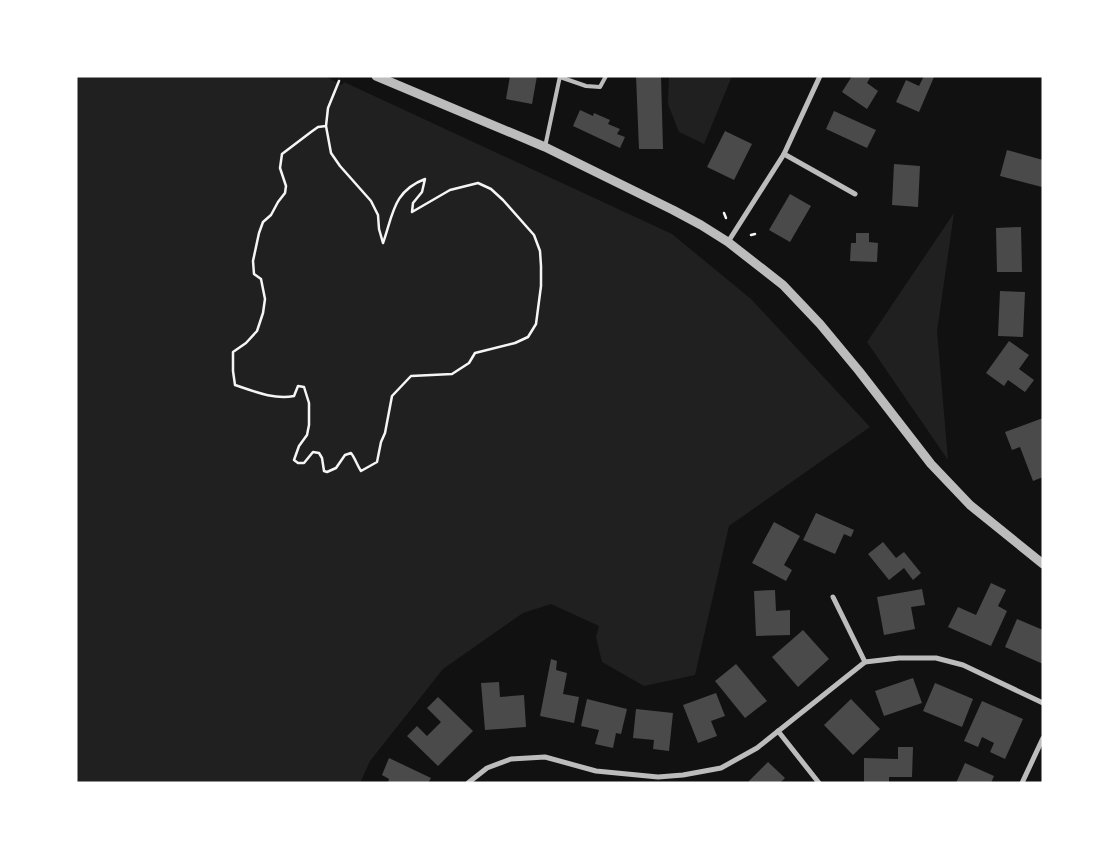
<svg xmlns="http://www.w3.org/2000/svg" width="1119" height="859" font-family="Karla,sans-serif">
<rect width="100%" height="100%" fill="#111"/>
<g fill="#202020">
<path d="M 76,76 L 325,76 L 342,85 L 344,82 L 672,234 L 751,299 L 870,427 L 729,526 L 695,675 L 644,686 L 602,662 L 596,637 L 599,626 L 551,604 L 523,613 L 443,669 L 370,761 L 360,783 L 76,783 Z"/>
<path d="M 669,76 L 732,76 L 704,144 L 679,132 L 668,104 Z"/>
<path d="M 954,213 L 937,331 L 948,460 L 867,342 Z"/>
</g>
<g fill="#4a4a4a">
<path d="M 510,76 L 537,76 L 532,104 L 506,99 Z"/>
<path d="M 636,76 L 661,76 L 663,149 L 639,149 Z"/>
<path d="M 852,76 L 871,76 L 867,83 L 878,91 L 867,109 L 842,92 Z"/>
<path d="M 924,76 L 934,77 L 919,112 L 896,102 L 906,80 L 919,86 Z"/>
<path d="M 580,110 L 593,116 L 594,113 L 610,120 L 608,124 L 620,129 L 617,134 L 625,137 L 620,148 L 573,126 Z"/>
<path d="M 834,111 L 876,130 L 867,148 L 826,129 Z"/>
<path d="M 725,131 L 752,144 L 734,180 L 707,167 Z"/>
<path d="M 1007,150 L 1043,160 L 1042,187 L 1000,176 Z"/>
<path d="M 894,164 L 920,166 L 918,207 L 892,205 Z"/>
<path d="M 790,194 L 811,206 L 790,242 L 769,230 Z"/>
<path d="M 1021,227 L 1022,272 L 997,272 L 996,228 Z"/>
<path d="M 856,233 L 869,233 L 869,242 L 878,243 L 877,262 L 850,261 L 851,243 L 856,243 Z"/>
<path d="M 1000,291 L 1025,292 L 1023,337 L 998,336 Z"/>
<path d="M 1009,341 L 1029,355 L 1019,369 L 1034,380 L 1025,392 L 1008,380 L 1004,386 L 986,373 Z"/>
<path d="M 1043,418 L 1043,477 L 1033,481 L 1020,447 L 1012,450 L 1005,432 Z"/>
<path d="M 816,513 L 854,530 L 851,537 L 844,534 L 835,554 L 803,540 Z"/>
<path d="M 774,522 L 800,536 L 784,565 L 792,570 L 786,581 L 752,563 Z"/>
<path d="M 883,542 L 896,558 L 904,552 L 921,573 L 913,580 L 904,568 L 889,580 L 868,554 Z"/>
<path d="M 991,583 L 1006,590 L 998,606 L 1007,611 L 991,646 L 948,627 L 958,607 L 976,615 Z"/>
<path d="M 922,589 L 925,605 L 911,607 L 915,629 L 884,635 L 877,597 Z"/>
<path d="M 775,590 L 776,611 L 790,610 L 790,635 L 756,636 L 754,591 Z"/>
<path d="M 1017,619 L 1043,630 L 1043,664 L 1005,647 Z"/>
<path d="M 803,630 L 829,659 L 798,687 L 772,657 Z"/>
<path d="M 551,659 L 557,661 L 556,670 L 567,673 L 563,694 L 579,697 L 574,723 L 540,716 Z"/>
<path d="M 736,664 L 767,701 L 745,718 L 715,681 Z"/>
<path d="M 913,678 L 922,703 L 884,716 L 875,691 Z"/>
<path d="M 499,682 L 500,697 L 524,695 L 526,727 L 485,730 L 481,683 Z"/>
<path d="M 935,683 L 973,699 L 962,727 L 923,711 Z"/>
<path d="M 716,693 L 725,716 L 711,721 L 717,736 L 698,743 L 683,705 Z"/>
<path d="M 438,697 L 473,731 L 438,766 L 407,736 L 417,726 L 427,736 L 441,722 L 427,708 Z"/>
<path d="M 587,699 L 627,709 L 621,734 L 616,733 L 613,748 L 595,744 L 599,730 L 581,726 Z"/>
<path d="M 851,699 L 880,729 L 853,755 L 824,725 Z"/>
<path d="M 982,701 L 1023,719 L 1005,759 L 990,752 L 994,743 L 982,737 L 978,747 L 964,741 Z"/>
<path d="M 636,709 L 673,713 L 669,751 L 653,749 L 654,740 L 633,738 Z"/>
<path d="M 898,747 L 913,747 L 912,777 L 889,777 L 889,783 L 864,783 L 864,758 L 898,759 Z"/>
<path d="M 389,758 L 431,778 L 428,783 L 388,783 L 389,779 L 382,775 Z"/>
<path d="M 768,762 L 785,778 L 780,783 L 747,783 Z"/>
<path d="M 965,763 L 994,776 L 991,783 L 956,783 Z"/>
</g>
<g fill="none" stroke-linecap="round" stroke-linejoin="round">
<g stroke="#f5f5f5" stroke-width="2.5">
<path d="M 326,126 L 318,127 L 311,132 L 282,154 L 280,168 L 286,186 L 285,193 L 278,202 L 271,215 L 263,222 L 259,233 L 253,261 L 254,274 L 261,279 L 265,299 L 263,313 L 257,331 L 246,343 L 233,352 L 233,371 L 235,385 C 253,391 274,400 294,396 L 298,386 L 304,387 L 309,403 L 309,425 L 307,435 L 299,446 L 294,460 L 298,463 L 304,463 L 313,452 L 319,453 L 322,458 L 324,471 L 327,472 L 336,468 L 345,455 L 351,453 C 355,458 357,465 361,471 L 377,462 L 381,442 L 385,433 L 392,396 L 411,376 L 452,374 L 469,363 L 475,353 L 515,343 L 528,337 L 536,324 L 541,286 L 541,266 L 540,251 L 534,235 L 503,200 L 491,189 L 478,183 L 450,190 L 412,212 L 413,203 L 422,192 L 425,179 C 393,191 393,215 383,243 L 379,229 L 378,215 L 371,201 L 340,166 L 331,153 L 326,126 L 328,108 L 339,81"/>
<path d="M 724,213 L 726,218"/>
<path d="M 751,235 L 755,234"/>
</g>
<g stroke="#bcbcbc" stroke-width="4">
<path d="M 560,77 L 586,86 L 600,87 L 606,76"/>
<path d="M 545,147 L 560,76"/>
</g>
<g stroke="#bcbcbc" stroke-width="5">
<path d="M 784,154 L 855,194"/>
<path d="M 728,242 L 784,154 L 820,76"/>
<path d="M 833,597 L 865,662"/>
<path d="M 778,731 L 819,783"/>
<path d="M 468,783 L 487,768 L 511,759 L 545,757 L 596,771 L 658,777 L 683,775 L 721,768 L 757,748 L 865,662 L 899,658 L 936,658 L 963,665 L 1043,703"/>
<path d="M 1022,783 L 1043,738"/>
</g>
<path stroke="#bcbcbc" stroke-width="9" d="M 376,76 L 545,147 L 673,210 L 701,225 L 728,242 L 783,285 L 820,324 L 859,371 L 931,464 L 970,505 L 1043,564"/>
</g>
<rect width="1119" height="859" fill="none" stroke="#ffffff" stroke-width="155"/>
</svg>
